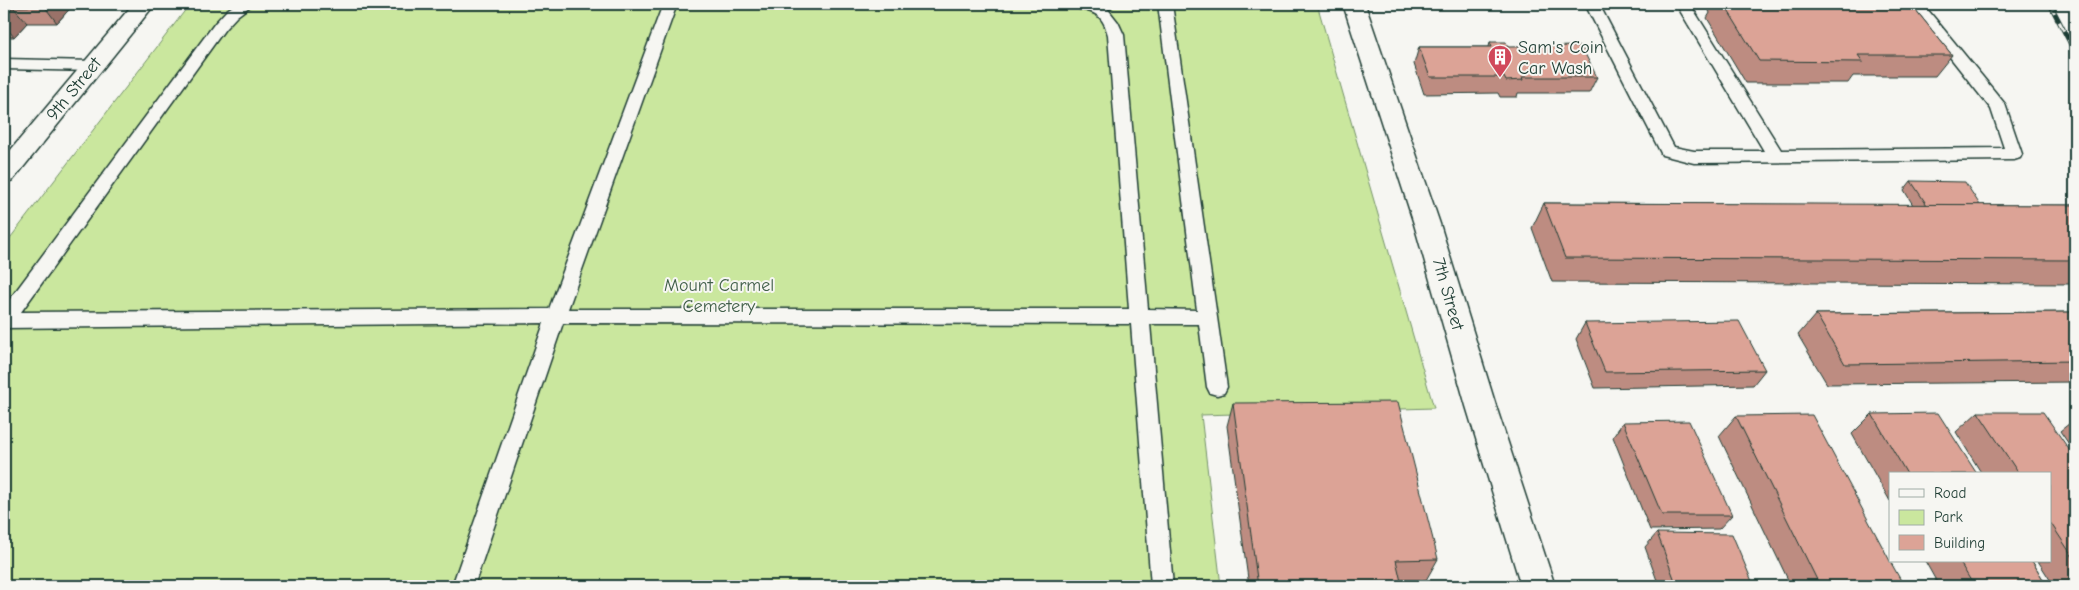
<svg xmlns="http://www.w3.org/2000/svg" width="2079" height="590" font-family="'Comic Neue',sans-serif">
<rect width="100%" height="100%" fill="#f6f6f2"/>
<filter id="ink" filterUnits="userSpaceOnUse"><feTurbulence type="fractalNoise" baseFrequency=".02" numOctaves="2"/><feDisplacementMap in="SourceGraphic" scale="10" xChannelSelector="R" yChannelSelector="G"/><feConvolveMatrix kernelMatrix="1 2 1 2 8 2 1 2 1" color-interpolation-filters="sRGB"/></filter>
<g filter="url(#ink)">
<path fill="#cae79e" stroke="#749269" d="M 190,4 L 1317,4 L 1434,408 L 1201,415 L 1221,586 L 4,586 L 4,246 Z"/>
<g fill="none" stroke-linecap="round" stroke-linejoin="round">
<defs>
<g id="lane">
<path d="M 236,4 L 253,4 L 237,16 L 225,29 L 21,312 L 549,309 L 663,4 L 677,4 L 568,309 L 1129,309 L 1108,35 C 1102,11 1092,12 1072,7 L 1070,4 L 1114,4 L 1112,7 L 1107,8 L 1118,22 L 1124,35 L 1148,309 L 1197,310 L 1158,4 L 1172,4 L 1227,387 L 1224,393 L 1217,395 L 1210,393 L 1207,387 L 1199,324 L 1150,324 L 1173,586 L 1151,586 L 1131,324 L 563,323 L 474,586 L 452,586 L 544,323 L 4,328 L 4,307 L 215,23 L 227,10 Z"/>
<path d="M 1585,4 L 1599,4 L 1674,147 L 1694,151 L 1764,151 L 1676,4 L 1690,4 L 1781,150 L 2004,148 L 1991,109 L 1908,4 L 1923,4 L 2005,104 L 2022,154 L 2020,158 L 2014,160 L 1694,163 L 1662,155 Z"/>
<path d="M 4,59 L 93,61 L 99,62 L 101,66 L 99,70 L 93,71 L 4,69 Z"/>
</g>
<g id="street">
<path d="M 133,4 L 155,4 L 13,180 L 4,183 L 4,158 Z"/>
<path d="M 1343,4 L 1365,4 L 1440,224 L 1496,406 L 1555,586 L 1521,586 L 1466,406 L 1414,224 Z"/>
</g>
</defs>
<use href="#lane" stroke="#1f3d34" stroke-width="3"/>
<use href="#street" stroke="#1f3d34" stroke-width="3"/>
<use href="#lane" fill="#f6f6f2" fill-rule="evenodd"/>
<use href="#street" fill="#f6f6f2" fill-rule="evenodd"/>
<defs>
<path id="rail" d="M 2050,4 L 2075,52"/>
</defs>
<use href="#rail" stroke="#1f3d34" stroke-width="5"/>
<use href="#rail" stroke="#f6f6f2" stroke-width="3" stroke-dasharray="10" stroke-linecap="butt"/>
</g>
<g fill="#bd8c81" stroke="#1f3d34">
<path d="M 4,4 L 74,4 L 57,23 L 27,23 L 14,37 L 4,37 Z"/>
<path d="M 1712,4 L 1911,4 L 1952,55 L 1935,76 L 1853,76 L 1848,83 L 1746,83 L 1707,18 L 1710,13 L 1709,11 L 1713,5 Z"/>
<path d="M 1490,42 L 1508,47 L 1597,77 L 1589,93 L 1518,93 L 1517,97 L 1500,97 L 1498,93 L 1424,94 L 1414,64 L 1419,47 L 1489,47 Z"/>
<path d="M 1911,181 L 1980,205 L 2075,205 L 2075,284 L 1552,282 L 1532,228 L 1544,203 L 1913,205 L 1904,190 Z"/>
<path d="M 2075,312 L 2075,382 L 1827,384 L 1798,335 L 1816,314 Z"/>
<path d="M 1585,323 L 1765,370 L 1753,385 L 1595,388 L 1576,339 Z"/>
<path d="M 1233,403 L 1438,559 L 1426,580 L 1400,580 L 1402,586 L 1249,586 L 1227,426 Z"/>
<path d="M 1978,412 L 2075,458 L 2075,586 L 2054,586 L 2038,561 L 2050,561 L 2050,474 L 1982,474 L 1956,432 Z"/>
<path d="M 1872,414 L 1977,474 L 1890,474 L 1890,501 L 1852,434 Z"/>
<path d="M 1736,416 L 1904,586 L 1791,586 L 1719,436 Z"/>
<path d="M 2075,419 L 2075,453 L 2060,431 Z"/>
<path d="M 1623,422 L 1732,515 L 1719,529 L 1650,530 L 1613,437 Z"/>
<path d="M 1657,533 L 1754,586 L 1659,586 L 1645,547 Z"/>
<path d="M 1925,561 L 2032,561 L 2047,586 L 1939,586 Z"/>
</g>
<g fill="#9a7269" stroke="#1f3d34">
<path d="M 46,4 L 74,4 L 57,23 L 44,6 Z"/>
<path d="M 13,7 L 27,23 L 14,37 L 4,25 L 4,17 Z"/>
</g>
<g fill="#dca396" stroke="#1f3d34">
<path d="M 4,4 L 46,4 L 44,6 L 13,7 L 4,17 Z"/>
<path d="M 1724,4 L 1911,4 L 1952,55 L 1858,55 L 1863,62 L 1759,61 Z"/>
<path d="M 1490,42 L 1506,42 L 1508,47 L 1581,46 L 1597,77 L 1522,77 L 1523,80 L 1506,81 L 1504,77 L 1430,77 L 1419,47 L 1492,47 Z"/>
<path d="M 1911,181 L 1965,182 L 1980,205 L 1927,205 Z"/>
<path d="M 1544,203 L 2075,205 L 2075,260 L 1565,258 Z"/>
<path d="M 2075,312 L 2075,361 L 1845,364 L 1816,314 Z"/>
<path d="M 1739,321 L 1765,370 L 1605,372 L 1585,323 Z"/>
<path d="M 1398,402 L 1438,559 L 1396,560 L 1402,586 L 1258,586 L 1233,403 Z"/>
<path d="M 1978,412 L 2043,412 L 2075,458 L 2075,560 L 2050,522 L 2050,474 L 2019,474 Z"/>
<path d="M 1938,413 L 1977,474 L 1907,474 L 1872,414 Z"/>
<path d="M 1812,415 L 1890,561 L 1904,586 L 1820,586 L 1736,416 Z"/>
<path d="M 1689,421 L 1732,515 L 1662,515 L 1623,422 Z"/>
<path d="M 1657,533 L 1732,534 L 1754,586 L 1677,586 Z"/>
<path d="M 1959,561 L 2032,561 L 2047,586 L 1974,586 Z"/>
</g>
</g>
<defs>
<symbol id="building-pin" viewBox="-11 -11 22 30"><path d="M0 17L-7.5 6A9.5 9.5 0 1 1 7.5 6Z" fill="#d1495b" stroke="#f6f6f2"/><path d="M-4-6H4V6H1V3H-1V6H-4ZM-2.5-4.3h1.7v1.8h-1.7ZM.8-4.3h1.7v1.8H.8ZM-2.5-1h1.7V.8h-1.7ZM.8-1h1.7V.8H.8Z" fill="#fff"/></symbol>
</defs>
<g fill-rule="evenodd">
<use href="#building-pin" x="1486" y="43" width="28" height="38"/>
</g>
<g text-anchor="middle" dominant-baseline="central" stroke-width="4" stroke-linejoin="round" paint-order="stroke">
<g font-size="18" fill="#1f3d34" stroke="#f6f6f2" text-anchor="start">
<text x="1518" y="47">Sam's Coin<tspan x="1518" dy="21">Car Wash</tspan></text>
</g>
<g font-size="18" fill="#1f3d34" stroke="#f6f6f2">
<text transform="translate(74 89) rotate(-51)">9th Street</text>
<text transform="translate(1448 294) rotate(74)">7th Street</text>
</g>
<g font-size="18" fill="#415f49" stroke="#f6f6f2">
<text x="719" y="285">Mount Carmel<tspan x="719" dy="21">Cemetery</tspan></text>
</g>
</g>
<rect width="2079" height="590" fill="none" stroke="#f6f6f2" stroke-width="20"/>
<rect x="10" y="10" width="2059" height="570" fill="none" stroke="#1f3d34" stroke-width="2" filter="url(#ink)"/>
<rect x="1889" y="472" width="162" height="90" fill="#f6f6f2" stroke="#a0aca6"/>
<rect x="1899" y="489" width="25" height="8" fill="#f6f6f2" stroke="#a0aca6"/>
<text x="1934" y="498" font-size="15" fill="#1f3d34">Road</text>
<rect x="1899" y="510" width="25" height="15" fill="#cae79e" stroke="#a0aca6"/>
<text x="1934" y="522" font-size="15" fill="#1f3d34">Park</text>
<rect x="1899" y="535" width="25" height="15" fill="#dca396" stroke="#a0aca6"/>
<text x="1934" y="548" font-size="15" fill="#1f3d34">Building</text>
</svg>
